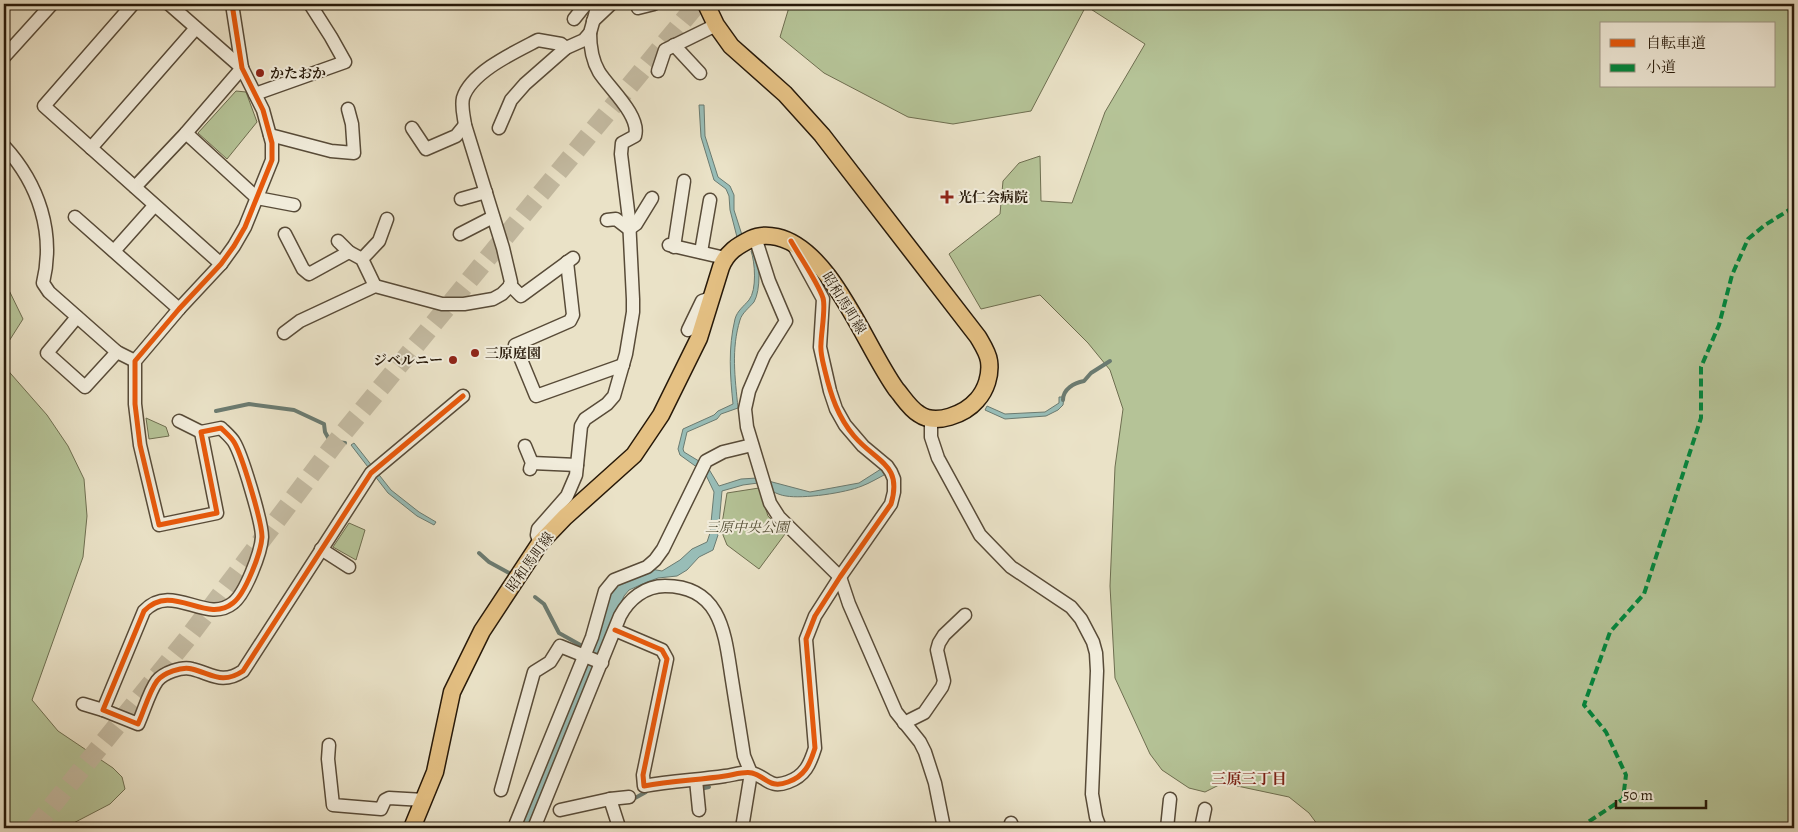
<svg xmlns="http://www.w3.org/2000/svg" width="1798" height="832" font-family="Alegreya,'Noto Serif JP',serif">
<rect width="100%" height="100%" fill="#eae2c7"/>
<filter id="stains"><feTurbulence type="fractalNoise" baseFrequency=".004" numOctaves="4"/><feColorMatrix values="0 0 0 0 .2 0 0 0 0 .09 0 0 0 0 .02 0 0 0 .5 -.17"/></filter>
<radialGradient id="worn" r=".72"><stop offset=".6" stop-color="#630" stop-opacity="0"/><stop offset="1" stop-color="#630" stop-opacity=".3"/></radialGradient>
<g fill="#b5c397" stroke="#6e6e50" fill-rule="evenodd">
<path d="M 790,4 L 1794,4 L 1794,828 L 1320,828 L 1309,813 L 1289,797 L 1223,783 L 1205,792 L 1189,788 L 1162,770 L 1150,754 L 1115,678 L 1110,586 L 1115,467 L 1123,409 L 1110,370 L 1088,343 L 1040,295 L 981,309 L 949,254 L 1000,214 L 1003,181 L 1019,163 L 1040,156 L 1041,201 L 1072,203 L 1105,112 L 1145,44 L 1086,6 L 1031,111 L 953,124 L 908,117 L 824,73 L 780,37 ZM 1602,24 L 1774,24 L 1774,86 L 1602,86 Z"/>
<path d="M 236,91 L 246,92 L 257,122 L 227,159 L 198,133 Z"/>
<path d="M 4,280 L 23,319 L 4,349 Z"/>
<path d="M 4,366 L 47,415 L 68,446 L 84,479 L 87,516 L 83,557 L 32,700 L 58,731 L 113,768 L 122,777 L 125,789 L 110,804 L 64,828 L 4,828 Z"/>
<path d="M 146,418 L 166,427 L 169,436 L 149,439 Z"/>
<path d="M 759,488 L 768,516 L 785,534 L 759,569 L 727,545 L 721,530 L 727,493 Z"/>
<path d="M 349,523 L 365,530 L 356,560 L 333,547 Z"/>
</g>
<g fill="#98bdb7" stroke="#6b7b71">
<path d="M 699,105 L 704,105 L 705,136 L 718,177 L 730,186 L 734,195 L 734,210 L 742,235 L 737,237 L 730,210 L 729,196 L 726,189 L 714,180 L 701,137 Z"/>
<path d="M 755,249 C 760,261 761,290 754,302 C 749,308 742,313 740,320 C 731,349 735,378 738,408 L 721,414 L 717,419 L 687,432 L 683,449 L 684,452 L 707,466 L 719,486 L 741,479 L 757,478 L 810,492 L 859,483 L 881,469 L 886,474 C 878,478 870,483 862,486 C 845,493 803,499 786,496 C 777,495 766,488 758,483 L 743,485 L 722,491 L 718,535 L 713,550 L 699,557 L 687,570 L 677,576 L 658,578 L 647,582 L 629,590 L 624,596 L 527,828 L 517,828 L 612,587 L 651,569 L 662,571 L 680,560 L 692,549 L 707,542 L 710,533 L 714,492 L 705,473 L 680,455 L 678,449 L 683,429 L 714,415 L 718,411 L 733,404 C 730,375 728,348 735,319 C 737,311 744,306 749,300 C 757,290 755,262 751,251 Z"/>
<path d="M 1059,397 L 1064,397 L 1063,405 L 1058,410 L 1046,416 L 1005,419 L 985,410 L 987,406 L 1005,414 L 1045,412 L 1059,403 Z"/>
<path d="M 354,443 L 391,490 L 419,512 L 436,522 L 434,525 L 417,516 L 388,493 L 351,445 Z"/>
</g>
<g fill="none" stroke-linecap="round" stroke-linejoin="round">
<g stroke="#6b7b71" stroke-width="4">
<path d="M 1063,400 C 1063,389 1074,383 1084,381 L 1091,373 L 1110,361"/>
<path d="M 216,411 L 249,404 L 294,410 L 324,424 L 325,432 L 330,441 L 345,443"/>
<path d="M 479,553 L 489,562 L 511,574"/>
<path d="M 535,597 L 544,604 L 559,633 L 584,647"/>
<path d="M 700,789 L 709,787"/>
<path d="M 635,798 L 646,792"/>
</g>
<path stroke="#c3baa1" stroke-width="19" stroke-dasharray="19 9" stroke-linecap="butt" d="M 34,828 L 187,639 L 336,442 L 697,4"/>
<defs>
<g id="minor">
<path d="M 133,4 L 44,106 L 221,264"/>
<path d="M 169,4 L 242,68"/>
<path d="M 232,4 L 242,68 L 263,110 L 272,143 L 272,160 L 245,227 L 234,246 L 221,264 L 179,309 L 135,361 L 135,404 L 140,445 L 159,525 L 217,513 L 201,432 L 221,428 C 225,432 231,437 234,442 C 242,455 262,522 262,537 C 261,553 245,594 233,603 C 206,625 172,581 144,611 L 103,710 L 138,724 C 144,711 149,692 157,681 C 163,673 182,666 192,669 C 212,674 222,685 243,671 L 371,473 L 463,396"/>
<path d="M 638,8 L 654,4"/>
<path d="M 574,19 L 586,4"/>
<path d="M 593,21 L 611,4"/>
<path d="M 674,45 L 700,73"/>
<path d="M 4,57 L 52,4"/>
<path d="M 658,71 L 665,50 L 716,25"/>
<path d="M 255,94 L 345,62 L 331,37 L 310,4"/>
<path d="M 412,128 L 426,149 L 456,136 L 465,125"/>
<path d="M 499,128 L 511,100 L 525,84 L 566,48 L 584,40 L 590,33 L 598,4"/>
<path d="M 186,133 L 257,198 L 294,205"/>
<path d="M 270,135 L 331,151 L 354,153 L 352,124 L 348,109"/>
<path d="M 4,146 C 39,184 55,233 43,283 L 49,292 L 117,352 L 135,361"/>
<path d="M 91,148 L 196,28"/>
<path d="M 135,187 L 186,133 L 242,68"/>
<path d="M 461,199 L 486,192"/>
<path d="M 75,217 L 179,309"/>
<path d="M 607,220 L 616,219 L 629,229 L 636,224 L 652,198"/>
<path d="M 285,234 L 303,269 L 309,274 L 349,252 L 362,259 L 375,286"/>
<path d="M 460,234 L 493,217"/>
<path d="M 755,237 L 769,281 L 786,321 L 764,356 L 749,391 L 745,409 L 747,427 L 770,503 L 779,517 L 840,577 L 849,604 L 896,712 L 920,742 L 925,752 L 935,783 L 944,828"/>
<path d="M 338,241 L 349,252"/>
<path d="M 669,245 L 725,258"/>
<path d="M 674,247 L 684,181"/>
<path d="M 114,251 L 154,206"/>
<path d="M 701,252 L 710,200"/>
<path d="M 362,259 L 379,241 L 387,219"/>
<path d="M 567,262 L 573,315 L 570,321 L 515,345 L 536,396 L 623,365"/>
<path d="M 510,285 L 521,296 L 573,258"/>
<path d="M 77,317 L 47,353 L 85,387 L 117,352"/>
<path d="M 688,330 L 702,301 L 711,298"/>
<path d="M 284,333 L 300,321 L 375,286 L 442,304 L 464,304 L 493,299 L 502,294 L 509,287 L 511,282 L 503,248 L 465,125 C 464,117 461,107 463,98 C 471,72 515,52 538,40 L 561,44 L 566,48"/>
<path d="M 931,420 L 931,437 L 938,458 L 980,535 L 1011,567 L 1071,607 L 1081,619 L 1093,642 L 1096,653 L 1097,671 L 1092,794 L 1096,817 L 1100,828"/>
<path d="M 179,421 L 201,432"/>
<path d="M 525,446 L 532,463 L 530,469"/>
<path d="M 532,463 L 577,465"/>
<path d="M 540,543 L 537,535 L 538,529 L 567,496 L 576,475 L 581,426 L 585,419 L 607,404 L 614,396 L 626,354 L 633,312 L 633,299 L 629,219 L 621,154 L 622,143 L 635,136 C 641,116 609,88 599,72 C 592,60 590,47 590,33"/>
<path d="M 321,549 L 349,567"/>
<path d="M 615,630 L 662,650 L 667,659 L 643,775 L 644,786 C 671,781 698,780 725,776 C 733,775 745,771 752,773 C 767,777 769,789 788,782 C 805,776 810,764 815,748 L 806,639 L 815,616 L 840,577 L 891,504 L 894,492 L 894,479 L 891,472 L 887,466 L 863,446 L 845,425 L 836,409 L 830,391 L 820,347 L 823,299 L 794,246"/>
<path d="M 83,704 L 103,710"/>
<path d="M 904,723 L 924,713 L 942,687 L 944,681 L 937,650 L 939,643 L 944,635 L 965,615"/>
<path d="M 329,745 L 328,759 L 333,805 L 381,809 L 385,800 L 389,798 L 424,800"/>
<path d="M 696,780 L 699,810"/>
<path d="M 501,790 L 534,672 L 550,662 L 560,646 L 602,663"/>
<path d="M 610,799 L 619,827"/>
<path d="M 560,810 L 610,799 L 629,797"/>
<path d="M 1011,823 L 1013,828"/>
<path d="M 514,828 L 592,637 L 605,591 L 614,580 L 647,567 L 655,560 L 663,549 L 706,461 L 723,452 L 752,445"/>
<path d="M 534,828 L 620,616 C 629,599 645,586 665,586 C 723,586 725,637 732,680 C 736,705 740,731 744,756 L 751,773 L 742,828"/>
<path d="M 1167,828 L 1170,799"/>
<path d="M 1201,828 L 1205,809"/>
</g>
<path id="major" d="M 412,828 L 435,772 L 452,692 L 482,631 L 540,543 L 565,517 L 634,455 L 661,415 L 699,338 L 721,267 C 727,252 737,246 751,239 C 759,235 768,235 777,237 C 831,249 865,346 896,389 C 903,397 909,408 919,414 C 936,426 965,414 977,400 C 986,390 991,375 989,361 C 988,353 982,344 978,337 L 822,135 L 785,94 L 731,46 L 716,25 L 706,4"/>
</defs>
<use href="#minor" stroke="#584b38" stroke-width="15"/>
<use href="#major" stroke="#271909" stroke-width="19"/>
<use href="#minor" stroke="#f1ecdb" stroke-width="12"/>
<use href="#major" stroke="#e5c184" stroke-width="16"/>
<path stroke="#00873e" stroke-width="4" stroke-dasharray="8 4" stroke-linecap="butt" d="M 1579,828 L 1623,799 L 1626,775 L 1606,732 L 1584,705 L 1610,632 L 1644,594 L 1701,418 L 1701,367 L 1719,325 L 1732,275 L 1748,239 L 1765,225 L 1794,207"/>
<defs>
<g id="cycleway">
<path d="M 232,4 L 242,68 L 263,110 L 272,143 L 272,160 L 245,227 L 234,246 L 221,264 L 179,309 L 135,361 L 135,404 L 140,445 L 159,525 L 217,513 L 201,432 L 221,428 C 225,432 231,437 234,442 C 242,455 262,522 262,537 C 261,553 245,594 233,603 C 206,625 172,581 144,611 L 103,710 L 138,724 C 144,711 149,692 157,681 C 163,673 182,666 192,669 C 212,674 222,685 243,671 L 371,473 L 463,396"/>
<path d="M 615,630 L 662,650 L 667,659 L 643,775 L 644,786 C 671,781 698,780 725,776 C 733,775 745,771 752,773 C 767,777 769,789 788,782 C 805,776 810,764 815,748 L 806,639 L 815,616 L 840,577 L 891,504 C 903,464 876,462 854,436 C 838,417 831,396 825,371 C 823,362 820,353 821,344 C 821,333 826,308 823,298 C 818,283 800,257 791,241"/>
</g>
</defs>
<use href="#cycleway" stroke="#f1ecdb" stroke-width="8"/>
<use href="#cycleway" stroke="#e8590c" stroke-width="5"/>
</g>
<g fill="#8f2418" stroke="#f1ecdb" stroke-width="2">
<circle cx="260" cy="73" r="5"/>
<path d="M944.5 189.5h5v5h5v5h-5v5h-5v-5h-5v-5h5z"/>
<circle cx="475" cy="353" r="5"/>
<circle cx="453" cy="360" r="5"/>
</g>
<g text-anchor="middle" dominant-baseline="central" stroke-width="4" stroke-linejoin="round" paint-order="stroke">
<g font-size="14" font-weight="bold" fill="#271909" stroke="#f1ecdb" text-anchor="start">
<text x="270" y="73">かたおか</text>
<text x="958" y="197">光仁会病院</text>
<text x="485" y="353">三原庭園</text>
<text x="443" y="360" text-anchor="end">ジベルニー</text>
</g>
<g font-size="14" fill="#271909" stroke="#f1ecdb">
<text transform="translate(844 303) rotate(58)">昭和馬町線</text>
<text transform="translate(530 562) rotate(-54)">昭和馬町線</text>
</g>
<g font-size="14" font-style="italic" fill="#524c34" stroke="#f1ecdb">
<text x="747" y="527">三原中央公園</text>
</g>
<g font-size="15" font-weight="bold" fill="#7a1f14" stroke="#f1ecdb">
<text x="1249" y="779">三原三丁目</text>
</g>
</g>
<rect width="1798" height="832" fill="none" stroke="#eae2c7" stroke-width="20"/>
<rect x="5" y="5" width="1788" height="822" fill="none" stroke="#271909" stroke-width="2.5"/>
<rect x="10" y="10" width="1778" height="812" fill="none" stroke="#271909"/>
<rect x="1600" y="22" width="175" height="65" fill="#f1ecdb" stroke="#a09887"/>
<rect x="1610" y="39" width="25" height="8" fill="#e8590c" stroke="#a09887"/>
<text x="1646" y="48" font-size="15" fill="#271909">自転車道</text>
<rect x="1610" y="64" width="25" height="8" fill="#00873e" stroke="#a09887"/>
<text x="1646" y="72" font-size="15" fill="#271909">小道</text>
<path d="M1616 800v8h90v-8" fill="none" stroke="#271909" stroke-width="2.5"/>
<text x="1623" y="800" font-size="15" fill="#271909" stroke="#f1ecdb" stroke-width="4" paint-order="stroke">50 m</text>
<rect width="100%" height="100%" filter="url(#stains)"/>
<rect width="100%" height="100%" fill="url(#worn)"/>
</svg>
